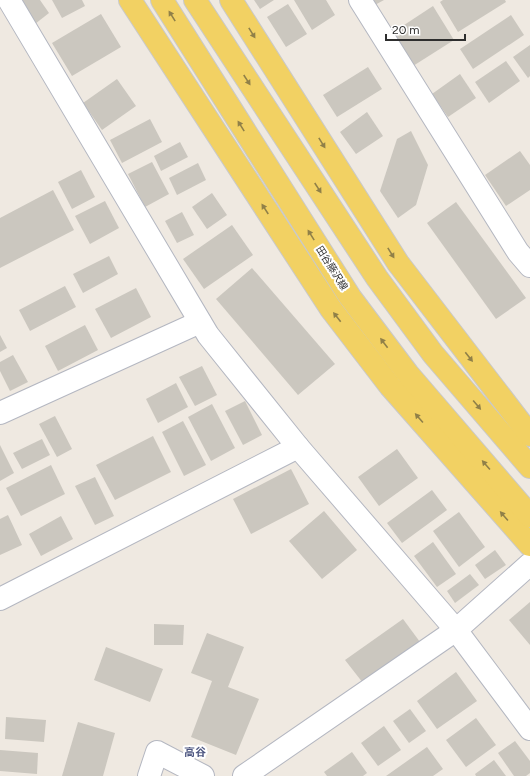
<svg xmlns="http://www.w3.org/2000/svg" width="530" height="776" font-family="Figtree,'Noto Sans JP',sans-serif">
<rect width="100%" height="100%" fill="#efe9e1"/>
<g fill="#cbc7bf">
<path d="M 19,0 L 40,0 L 49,13 L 35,24 Z"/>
<path d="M 52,0 L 82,0 L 85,6 L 62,18 Z"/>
<path d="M 254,0 L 274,0 L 260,9 Z"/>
<path d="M 294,0 L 326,0 L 335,15 L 312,30 Z"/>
<path d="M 369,0 L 384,0 L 373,6 Z"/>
<path d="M 443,0 L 505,0 L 506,2 L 458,32 L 440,2 Z"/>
<path d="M 288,4 L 307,34 L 286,47 L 267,17 Z"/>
<path d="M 433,6 L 454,40 L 413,66 L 392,33 Z"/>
<path d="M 101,14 L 121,47 L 72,76 L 52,43 Z"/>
<path d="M 511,15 L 524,35 L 473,69 L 460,49 Z"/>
<path d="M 530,45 L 530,76 L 528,78 L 513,57 Z"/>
<path d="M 506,61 L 520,81 L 489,103 L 475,82 Z"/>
<path d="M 368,67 L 382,89 L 337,117 L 323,95 Z"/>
<path d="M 460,74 L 476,98 L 448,117 L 432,94 Z"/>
<path d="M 117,79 L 136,106 L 102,130 L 83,103 Z"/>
<path d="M 367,112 L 383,136 L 356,154 L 340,132 Z"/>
<path d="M 150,119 L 162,142 L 122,163 L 110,140 Z"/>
<path d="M 411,131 L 428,165 L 416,205 L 398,218 L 380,191 L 397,139 Z"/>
<path d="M 180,142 L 188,157 L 161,171 L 154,156 Z"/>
<path d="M 520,151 L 530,165 L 530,190 L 506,206 L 485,175 Z"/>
<path d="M 152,162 L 169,194 L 145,207 L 128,174 Z"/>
<path d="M 198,163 L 206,180 L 177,195 L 169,178 Z"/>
<path d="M 81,170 L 95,197 L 72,209 L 58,182 Z"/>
<path d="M 53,190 L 74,230 L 0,268 L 0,218 Z"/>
<path d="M 212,193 L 227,215 L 207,229 L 192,207 Z"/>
<path d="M 105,201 L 119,228 L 90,244 L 75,216 Z"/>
<path d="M 456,202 L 526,298 L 496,319 L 427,223 Z"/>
<path d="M 182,212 L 194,235 L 177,243 L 165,221 Z"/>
<path d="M 232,225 L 253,255 L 204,289 L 183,259 Z"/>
<path d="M 109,256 L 118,274 L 83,293 L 73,274 Z"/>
<path d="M 252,268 L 335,364 L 298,395 L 216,299 Z"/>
<path d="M 65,286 L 76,307 L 30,331 L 19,310 Z"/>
<path d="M 136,288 L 151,317 L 111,338 L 95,309 Z"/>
<path d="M 85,325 L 98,350 L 58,371 L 45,346 Z"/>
<path d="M 0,335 L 7,348 L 0,352 Z"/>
<path d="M 13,355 L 28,382 L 10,391 L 0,371 L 0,362 Z"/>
<path d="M 202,366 L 217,395 L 195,406 L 179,377 Z"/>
<path d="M 176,383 L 188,407 L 158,423 L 146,399 Z"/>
<path d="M 245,401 L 262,435 L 243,445 L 225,411 Z"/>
<path d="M 212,404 L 235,448 L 211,461 L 188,417 Z"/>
<path d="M 55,416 L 72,449 L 57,457 L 39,424 Z"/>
<path d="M 183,421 L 206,465 L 184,476 L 162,432 Z"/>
<path d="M 153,436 L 171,472 L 115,500 L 96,465 Z"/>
<path d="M 42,439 L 50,455 L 22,469 L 13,453 Z"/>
<path d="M 0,445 L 14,473 L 0,481 Z"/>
<path d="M 397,449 L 418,478 L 379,506 L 358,477 Z"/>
<path d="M 51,465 L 65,494 L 21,516 L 6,488 Z"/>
<path d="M 291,469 L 309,504 L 251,534 L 233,499 Z"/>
<path d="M 95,477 L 114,516 L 95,525 L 75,486 Z"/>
<path d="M 432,490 L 447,510 L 402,543 L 387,523 Z"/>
<path d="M 324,511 L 357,550 L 322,579 L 289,541 Z"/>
<path d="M 459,512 L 485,547 L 459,567 L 433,531 Z"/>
<path d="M 8,515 L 22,545 L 0,555 L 0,519 Z"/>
<path d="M 61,516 L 73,539 L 41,556 L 29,534 Z"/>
<path d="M 433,542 L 456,574 L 437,587 L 414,556 Z"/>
<path d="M 495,550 L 506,565 L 485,579 L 475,565 Z"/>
<path d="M 470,574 L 479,585 L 455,603 L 447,591 Z"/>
<path d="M 530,602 L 530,645 L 509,620 Z"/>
<path d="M 403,619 L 420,642 L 363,683 L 345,660 Z"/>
<path d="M 154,624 L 184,625 L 183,645 L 154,645 Z"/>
<path d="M 207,633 L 244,647 L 228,687 L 259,699 L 236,755 L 191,737 L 212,681 L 191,673 Z"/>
<path d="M 106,647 L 163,669 L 150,702 L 94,680 Z"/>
<path d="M 456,672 L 477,701 L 437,729 L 417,701 Z"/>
<path d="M 410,709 L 426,731 L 409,743 L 393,721 Z"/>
<path d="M 6,717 L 46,720 L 44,742 L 5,739 Z"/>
<path d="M 476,718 L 496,745 L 466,767 L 446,740 Z"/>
<path d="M 78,722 L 115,733 L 103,776 L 62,776 Z"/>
<path d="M 384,726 L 401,750 L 378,766 L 361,743 Z"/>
<path d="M 515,741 L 530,761 L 530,773 L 526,776 L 514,776 L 498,753 Z"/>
<path d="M 427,747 L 443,769 L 433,776 L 386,776 Z"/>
<path d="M 0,750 L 38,753 L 37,774 L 0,771 Z"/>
<path d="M 352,752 L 367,773 L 363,776 L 327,776 L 324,772 Z"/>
<path d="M 494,760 L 506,776 L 476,776 L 475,774 Z"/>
</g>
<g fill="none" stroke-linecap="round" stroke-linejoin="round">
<defs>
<g id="minor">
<path d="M 9,0 L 208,335 L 298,447 L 456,630 L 530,729"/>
<path d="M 360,0 L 518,252 L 530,266"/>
<path d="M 0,413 L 200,322"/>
<path d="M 0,599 L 298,447"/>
<path d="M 149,776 L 157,752 L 203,776"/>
<path d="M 244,776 L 456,630 L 530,564"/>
</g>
<g id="major">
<path d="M 130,0 L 331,309 L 390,386 L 530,545"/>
<path d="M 162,0 L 350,297 L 408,374 L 530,516"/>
<path d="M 195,0 L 377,278 L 433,354 L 530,467"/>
<path d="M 231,0 L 398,263 L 530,435"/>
</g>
</defs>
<use href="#minor" stroke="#b4b7c1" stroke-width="24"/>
<use href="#major" stroke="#c9c9c9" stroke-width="24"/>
<use href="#minor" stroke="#fff" stroke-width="22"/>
<use href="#major" stroke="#f2d163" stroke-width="22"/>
</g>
<defs><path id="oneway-solid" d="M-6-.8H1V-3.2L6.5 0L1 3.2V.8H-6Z"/></defs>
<g fill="#908048">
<use href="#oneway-solid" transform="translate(172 16) rotate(-122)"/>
<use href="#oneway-solid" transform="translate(252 33) rotate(58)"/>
<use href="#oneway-solid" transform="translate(247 80) rotate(57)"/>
<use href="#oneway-solid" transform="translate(241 126) rotate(-122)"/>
<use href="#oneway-solid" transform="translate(322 143) rotate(58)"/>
<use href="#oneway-solid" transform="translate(318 188) rotate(57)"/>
<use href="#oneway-solid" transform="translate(265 209) rotate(-123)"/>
<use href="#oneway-solid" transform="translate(311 235) rotate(-122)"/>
<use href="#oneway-solid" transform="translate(391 253) rotate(58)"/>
<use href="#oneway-solid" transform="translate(337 317) rotate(-128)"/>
<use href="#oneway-solid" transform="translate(384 343) rotate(-127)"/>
<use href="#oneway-solid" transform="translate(469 357) rotate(52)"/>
<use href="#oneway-solid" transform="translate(477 405) rotate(50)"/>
<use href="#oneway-solid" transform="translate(419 418) rotate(-131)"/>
<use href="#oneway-solid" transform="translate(486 465) rotate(-131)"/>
<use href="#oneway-solid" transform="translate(504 516) rotate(-131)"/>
</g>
<g text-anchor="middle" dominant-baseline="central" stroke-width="4" stroke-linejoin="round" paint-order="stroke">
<g font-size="10" fill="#2e2e2e" stroke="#fff">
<text transform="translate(332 268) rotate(58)">田谷藤沢線</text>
</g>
<g font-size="11" font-weight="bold" fill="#4d5680" stroke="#fff">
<text x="195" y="752">高谷</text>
</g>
</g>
<path d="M386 34v6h79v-6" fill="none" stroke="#2e2e2e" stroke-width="2"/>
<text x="392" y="34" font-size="12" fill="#2e2e2e" stroke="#ffffff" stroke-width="3" paint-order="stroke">20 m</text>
</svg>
